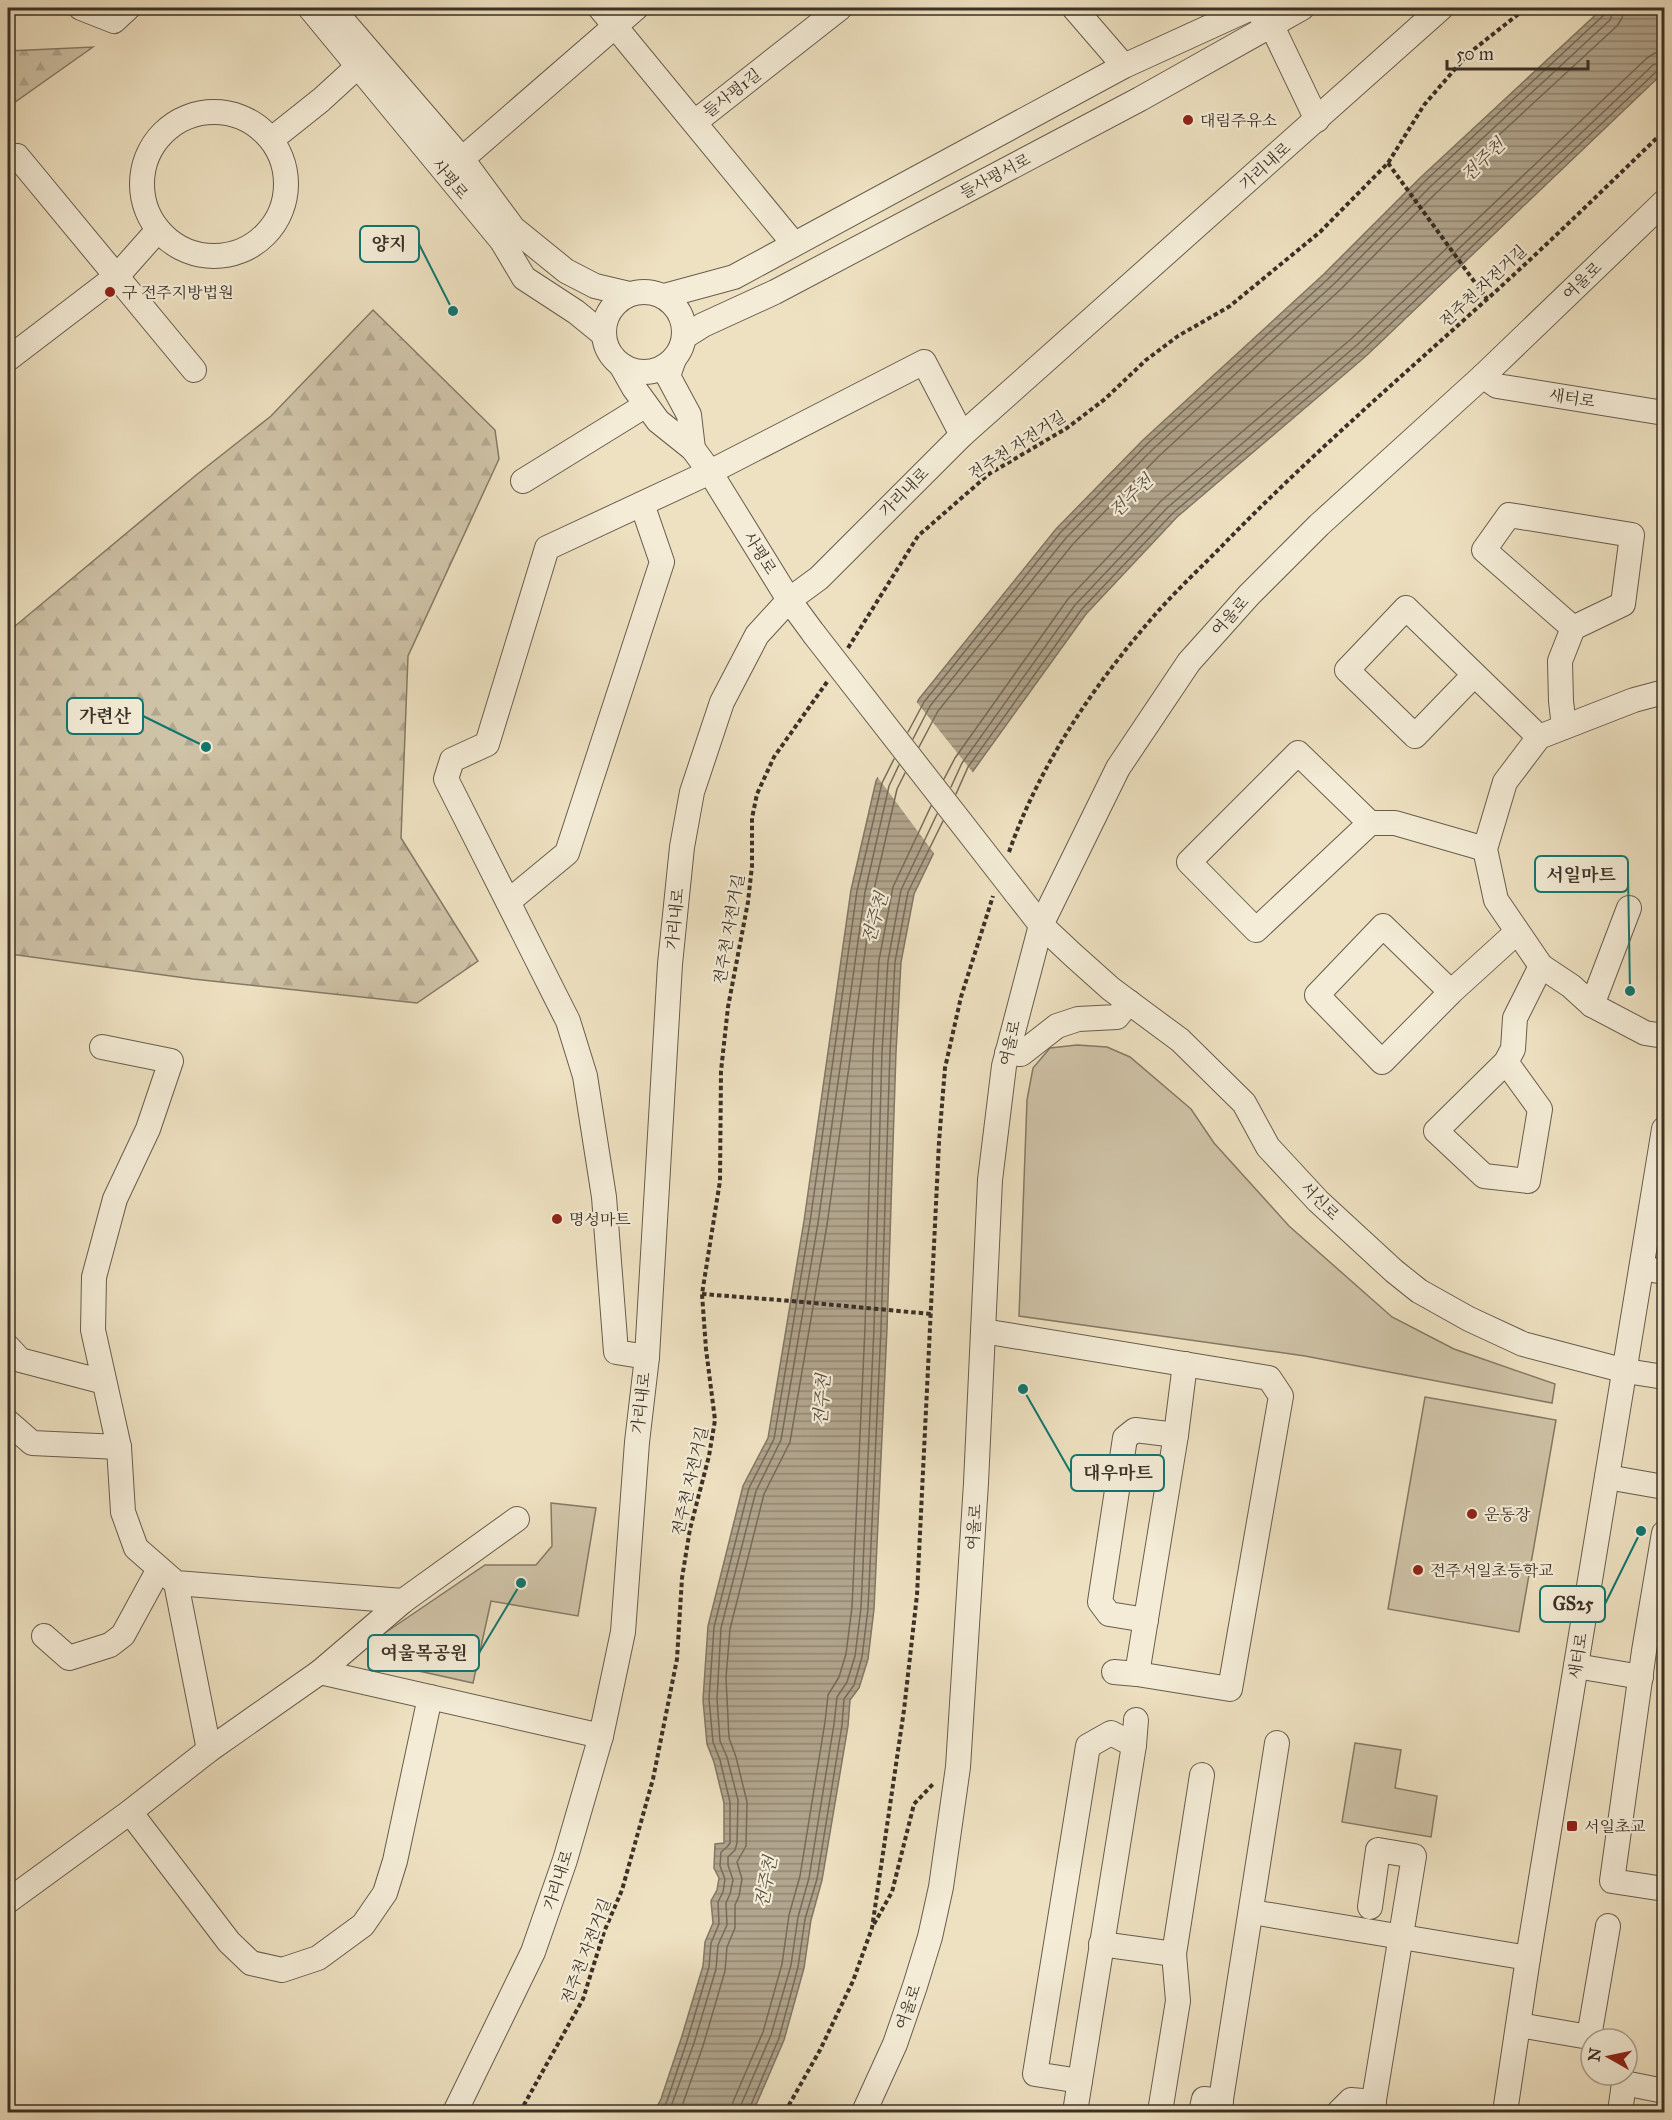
<svg xmlns="http://www.w3.org/2000/svg" width="1672" height="2120" font-family="'IM FELL Great Primer','Noto Serif KR',serif">
<defs>
<pattern id="forest-firs" width="22" height="20" patternUnits="userSpaceOnUse" patternTransform="scale(1.5)"><rect width="22" height="20" fill="#cfc3a7"/><path d="M5 1l3.5 6h-7zM16 11l3.5 6h-7z" fill="#b2a890"/></pattern>
<pattern id="water-rules" width="6" height="5" patternUnits="userSpaceOnUse" patternTransform="scale(1.5)"><rect width="6" height="5" fill="#b1a58d"/><path d="M0 2.5h6" fill="none" stroke="#918773"/></pattern>
</defs>
<rect width="100%" height="100%" fill="#eee1c1"/>
<filter id="stains"><feTurbulence type="fractalNoise" baseFrequency=".00333" numOctaves="4"/><feColorMatrix values="0 0 0 0 .2 0 0 0 0 .09 0 0 0 0 .02 0 0 0 .5 -.17"/></filter>
<radialGradient id="worn" r=".72"><stop offset=".6" stop-color="#630" stop-opacity="0"/><stop offset="1" stop-color="#630" stop-opacity=".3"/></radialGradient>
<g fill="url(#forest-firs)" stroke="#847a67" stroke-width="1.5">
<path d="M 93,47 L 8,107 L 8,51 Z"/>
<path d="M 373,310 L 495,430 L 499,459 L 408,656 L 401,838 L 478,961 L 417,1003 L 193,979 L 10,954 L 8,958 L 8,632 L 195,476 L 271,416 Z"/>
</g>
<g fill="#cfc3a7" stroke="#847a67" stroke-width="1.5">
<path d="M 1077,1045 L 1107,1047 L 1130,1057 L 1191,1109 L 1214,1143 L 1289,1226 L 1392,1317 L 1454,1349 L 1555,1384 L 1552,1403 L 1305,1356 L 1019,1316 L 1027,1100 L 1033,1068 L 1050,1048 Z"/>
<path d="M 1425,1397 L 1556,1420 L 1519,1632 L 1388,1609 Z"/>
<path d="M 551,1503 L 596,1508 L 578,1616 L 491,1601 L 473,1683 L 383,1663 L 375,1653 L 373,1641 L 485,1565 L 536,1565 L 552,1546 Z"/>
<path d="M 1355,1743 L 1401,1750 L 1395,1788 L 1437,1796 L 1431,1837 L 1342,1822 Z"/>
</g>
<path fill="url(#water-rules)" stroke="#817764" stroke-width="1.5" d="M 1603,8 L 1664,8 L 1664,72 L 1366,356 L 1177,517 L 1086,614 L 973,771 L 914,894 L 901,962 L 896,1052 L 887,1329 L 874,1609 L 868,1659 L 859,1688 L 850,1700 L 848,1726 L 822,1880 L 811,1920 L 804,1968 L 784,2040 L 753,2112 L 654,2112 L 661,2099 L 681,2039 L 703,1966 L 705,1942 L 713,1923 L 711,1901 L 717,1890 L 719,1878 L 714,1868 L 715,1844 L 724,1843 L 724,1803 L 714,1762 L 707,1744 L 703,1700 L 708,1626 L 743,1486 L 768,1438 L 804,1221 L 851,890 L 876,781 L 919,699 L 1056,529 L 1143,440 L 1324,274 L 1420,178 Z"/>
<path fill="#eee1c1" d="M 915,700 L 975,775 L 936,856 L 876,775 Z"/>
<g fill="none" stroke-linecap="round" stroke-linejoin="round">
<g stroke="#766b5a" stroke-width="1.5">
<path d="M 908,732 L 924,702 L 1060,533 L 1147,444 L 1328,279 L 1424,182 L 1605,14 L 1607,8"/>
<path d="M 913,739 L 930,706 L 1066,538 L 1152,450 L 1334,284 L 1429,188 L 1610,20 L 1614,8"/>
<path d="M 919,747 L 938,711 L 1073,544 L 1159,456 L 1340,290 L 1435,194 L 1617,26 L 1622,18 L 1624,8"/>
<path d="M 944,779 L 955,758 L 1068,599 L 1161,501 L 1351,339 L 1647,58 L 1655,53 L 1664,52"/>
<path d="M 951,787 L 962,763 L 1075,605 L 1167,508 L 1357,345 L 1653,65 L 1664,61"/>
<path d="M 956,794 L 968,767 L 1081,610 L 1173,513 L 1362,351 L 1658,70 L 1664,68"/>
<path d="M 661,2112 L 667,2101 L 687,2041 L 709,1967 L 711,1943 L 719,1924 L 718,1902 L 723,1892 L 725,1879 L 720,1866 L 721,1852 L 727,1847 L 730,1843 L 730,1802 L 720,1760 L 713,1742 L 709,1699 L 714,1627 L 749,1488 L 774,1439 L 810,1222 L 857,891 L 882,783 L 894,759"/>
<path d="M 669,2112 L 694,2043 L 716,1969 L 718,1945 L 727,1925 L 726,1903 L 730,1894 L 733,1880 L 728,1865 L 728,1857 L 735,1850 L 737,1843 L 738,1800 L 727,1757 L 720,1741 L 717,1699 L 721,1628 L 756,1491 L 781,1440 L 818,1223 L 865,892 L 889,786 L 899,765"/>
<path d="M 680,2112 L 703,2046 L 725,1971 L 727,1947 L 735,1928 L 735,1905 L 739,1896 L 742,1879 L 737,1862 L 746,1846 L 747,1802 L 736,1757 L 729,1738 L 726,1678 L 730,1629 L 764,1494 L 790,1442 L 827,1225 L 873,894 L 897,789 L 905,773"/>
<path d="M 731,2112 L 733,2102 L 763,2032 L 782,1964 L 789,1915 L 800,1876 L 825,1722 L 828,1695 L 839,1677 L 846,1654 L 852,1607 L 865,1328 L 873,1051 L 879,960 L 893,887 L 931,806"/>
<path d="M 740,2112 L 741,2105 L 771,2035 L 791,1965 L 798,1917 L 809,1878 L 834,1724 L 837,1697 L 847,1682 L 855,1656 L 861,1608 L 874,1328 L 882,1052 L 888,961 L 901,890 L 937,814"/>
<path d="M 748,2112 L 779,2038 L 798,1967 L 805,1919 L 817,1879 L 842,1725 L 844,1699 L 854,1685 L 862,1657 L 868,1609 L 881,1329 L 890,1052 L 895,962 L 908,892 L 943,821"/>
</g>
<defs>
<g id="minor">
<path d="M 81,8 L 114,21 L 128,8"/>
<path d="M 310,8 L 502,241 L 524,278 L 576,312 L 603,334"/>
<path d="M 332,8 L 462,159 L 513,228 L 566,271 L 595,286 L 629,294"/>
<path d="M 600,8 L 794,244"/>
<path d="M 1074,8 L 1124,66"/>
<path d="M 1260,14 L 1271,24 L 1317,120"/>
<circle cx="214" cy="184" r="72"/>
<path d="M 695,122 L 840,8"/>
<path d="M 272,139 L 321,100 L 368,57"/>
<path d="M 462,159 L 636,8"/>
<path d="M 8,163 L 17,156 L 194,370"/>
<circle cx="644" cy="332" r="40"/>
<path d="M 664,296 L 734,277 L 1124,66 L 1251,8"/>
<path d="M 684,337 L 703,325 L 775,292 L 1140,99 L 1302,8"/>
<path d="M 8,359 L 118,275 L 158,230"/>
<path d="M 674,359 L 668,376 L 689,415 L 693,449"/>
<path d="M 621,365 L 634,388 L 658,421 L 693,449 L 710,472 L 789,600 L 814,634"/>
<path d="M 1483,376 L 1497,386 L 1664,413"/>
<path d="M 523,481 L 646,405"/>
<path d="M 1474,675 L 1415,736 L 1347,670 L 1406,608 L 1539,737"/>
<path d="M 1664,692 L 1634,700 L 1539,737 L 1505,782 L 1485,849 L 1496,900 L 1541,966 L 1571,986 L 1592,1005 L 1645,1033 L 1664,1036"/>
<path d="M 1564,727 L 1561,701 L 1560,661 L 1573,628 L 1484,550 L 1509,515 L 1632,535 L 1623,604 L 1573,628"/>
<path d="M 1370,823 L 1256,930 L 1189,862 L 1298,753 L 1370,823 L 1395,823 L 1485,849"/>
<path d="M 1016,893 L 1041,925 L 1073,955 L 1111,989 L 1180,1040 L 1244,1103 L 1268,1147 L 1318,1201 L 1394,1271 L 1419,1291 L 1469,1319 L 1523,1344 L 1626,1371 L 1664,1377"/>
<path d="M 509,901 L 567,853 L 662,562 L 642,504"/>
<path d="M 1451,992 L 1383,926 L 1317,995 L 1382,1062 L 1451,992 L 1517,932"/>
<path d="M 1592,1005 L 1629,908"/>
<path d="M 102,1047 L 171,1061 L 148,1129 L 115,1199 L 94,1277 L 93,1330 L 119,1447 L 123,1512 L 136,1548 L 176,1583 L 403,1601"/>
<path d="M 1007,1053 L 1021,1054 L 1057,1026 L 1078,1019 L 1117,1017 L 1129,1002"/>
<path d="M 1506,1062 L 1540,1109 L 1528,1181 L 1484,1176 L 1436,1131 L 1506,1062 L 1513,1049 L 1515,1018 L 1541,966"/>
<path d="M 1642,1268 L 1664,1272"/>
<path d="M 983,1331 L 1269,1378 L 1281,1396 L 1230,1689 L 1137,1674"/>
<path d="M 8,1347 L 20,1360 L 104,1382"/>
<path d="M 647,1357 L 616,1352 L 604,1197 L 585,1076 L 568,1021 L 446,779 L 452,760 L 487,744 L 547,548 L 710,472 L 924,362 L 962,435"/>
<path d="M 8,1422 L 32,1443 L 119,1447"/>
<path d="M 1607,1477 L 1664,1487"/>
<path d="M 1664,1533 L 1644,1651 L 1612,1881 L 1664,1889"/>
<path d="M 176,1583 L 209,1750"/>
<path d="M 1146,1620 L 1109,1614 L 1100,1602 L 1125,1438 L 1135,1430 L 1176,1435"/>
<path d="M 44,1636 L 69,1658 L 110,1645 L 123,1635 L 159,1569"/>
<path d="M 1576,1666 L 1641,1677"/>
<path d="M 320,1672 L 403,1601 L 517,1519"/>
<path d="M 1114,1672 L 1137,1674 L 1176,1435 L 1185,1364"/>
<path d="M 130,1812 L 229,1942 L 251,1963 L 282,1970 L 318,1958 L 363,1925 L 385,1893 L 395,1861 L 430,1697"/>
<path d="M 8,1901 L 130,1812 L 209,1750 L 320,1672 L 601,1736"/>
<path d="M 1370,1907 L 1378,1850 L 1414,1856 L 1372,2112"/>
<path d="M 1252,1912 L 1528,1958"/>
<path d="M 1101,1944 L 1174,1954 L 1202,1775"/>
<path d="M 1519,2025 L 1589,2037"/>
<path d="M 1593,2039 L 1589,2037 L 1608,1926"/>
<path d="M 1080,2081 L 1035,2074 L 1088,1746 L 1111,1733 L 1134,1745"/>
<path d="M 1624,2083 L 1664,2091"/>
<path d="M 455,2112 L 533,1952 L 565,1860 L 601,1736 L 623,1632 L 637,1442 L 647,1357 L 670,964 L 682,847 L 692,792 L 722,702 L 757,635 L 789,600 L 819,578 L 962,435 L 1441,8"/>
<path d="M 864,2112 L 895,2044 L 915,1986 L 930,1937 L 941,1887 L 958,1767 L 976,1483 L 990,1180 L 1004,1066 L 1041,925 L 1118,768 L 1189,662 L 1249,595 L 1319,525 L 1483,376 L 1664,202"/>
<path d="M 1075,2112 L 1134,1745 L 1136,1720"/>
<path d="M 1160,2112 L 1178,2001 L 1174,1954"/>
<path d="M 1201,2112 L 1204,2099 L 1221,2101"/>
<path d="M 1219,2112 L 1277,1743"/>
<path d="M 1339,2112 L 1351,2100 L 1374,2102"/>
<path d="M 1505,2112 L 1528,1958 L 1664,1129"/>
<path d="M 1620,2112 L 1624,2083 L 1621,2075"/>
</g>
</defs>
<use href="#minor" stroke="#675d4e" stroke-width="26"/>
<g stroke="#3a3127" stroke-width="4" stroke-dasharray="4.5 3" stroke-linecap="butt">
<path d="M 1388,163 L 1487,299"/>
<path d="M 848,648 L 918,536 L 989,474 L 1067,428 L 1105,399 L 1146,360 L 1178,336 L 1230,306 L 1320,232 L 1388,163 L 1424,105 L 1468,54 L 1526,8"/>
<path d="M 1009,852 C 1039,766 1093,686 1153,617 C 1173,594 1196,572 1218,550 C 1303,462 1394,383 1485,301 C 1546,246 1605,188 1664,131"/>
<path d="M 702,1294 L 792,1301 L 931,1314"/>
<path d="M 874,1924 L 892,1892 L 914,1804 L 934,1783"/>
<path d="M 520,2112 L 583,1999 L 604,1932 L 622,1890 L 653,1779 L 677,1659 L 682,1578 L 690,1529 L 709,1456 L 715,1420 L 706,1349 L 702,1294 L 720,1181 L 721,1071 L 728,1007 L 748,902 L 752,866 L 752,818 L 757,794 L 774,757 L 827,682"/>
<path d="M 785,2112 L 820,2050 L 853,1981 L 872,1928 L 877,1894 L 904,1710 L 917,1595 L 939,1142 L 945,1068 L 961,997 L 993,896"/>
</g>
<use href="#minor" stroke="#f4ecd7" stroke-width="24"/>
<defs>
<path id="minor-bridge" d="M 814,634 L 1016,893"/>
</defs>
<use href="#minor-bridge" stroke="#675d4e" stroke-width="26" stroke-linecap="butt"/>
<use href="#minor-bridge" stroke="#f4ecd7" stroke-width="24"/>
</g>
<g fill="#8f2418" stroke="#f4ecd7" stroke-width="2">
<circle cx="1188" cy="120" r="6"/>
<circle cx="110" cy="292" r="6"/>
<circle cx="557" cy="1219" r="6"/>
<circle cx="1472" cy="1514" r="6"/>
<circle cx="1418" cy="1570" r="6"/>
<rect x="1566" y="1820" width="12" height="12" rx="3"/>
</g>
<g text-anchor="middle" dominant-baseline="central" stroke-width="4.5" stroke-linejoin="round" paint-order="stroke">
<g font-size="16" fill="#3a3127" stroke="#f4ecd7">
<text transform="translate(732 93) rotate(-38)">들사평1길</text>
<text transform="translate(1265 166) rotate(-42)">가리내로</text>
<text transform="translate(995 176) rotate(-28)">들사평서로</text>
<text transform="translate(450 179) rotate(50)">사평로</text>
<text transform="translate(1582 281) rotate(-44)">여울로</text>
<text transform="translate(1483 286) rotate(-43)">전주천 자전거길</text>
<text transform="translate(1572 398) rotate(9)">새터로</text>
<text transform="translate(1017 445) rotate(-33)">전주천 자전거길</text>
<text transform="translate(904 492) rotate(-45)">가리내로</text>
<text transform="translate(760 553) rotate(58)">사평로</text>
<text transform="translate(1230 616) rotate(-48)">여울로</text>
<text transform="translate(675 919) rotate(-84)">가리내로</text>
<text transform="translate(729 929) rotate(-80)">전주천 자전거길</text>
<text transform="translate(1010 1043) rotate(-77)">여울로</text>
<text transform="translate(1320 1201) rotate(45)">서신로</text>
<text transform="translate(641 1403) rotate(-83)">가리내로</text>
<text transform="translate(690 1481) rotate(-77)">전주천 자전거길</text>
<text transform="translate(974 1527) rotate(-86)">여울로</text>
<text transform="translate(1578 1656) rotate(-81)">새터로</text>
<text transform="translate(558 1880) rotate(-72)">가리내로</text>
<text transform="translate(586 1951) rotate(-69)">전주천 자전거길</text>
<text transform="translate(908 2007) rotate(-71)">여울로</text>
</g>
<g font-size="16" fill="#3a3127" stroke="#f4ecd7" text-anchor="start">
<text x="1200" y="120">대림주유소</text>
<text x="122" y="292">구 전주지방법원</text>
<text x="569" y="1219">명성마트</text>
<text x="1484" y="1514">운동장</text>
<text x="1430" y="1570">전주서일초등학교</text>
<text x="1584" y="1826">서일초교</text>
</g>
<g font-size="18" font-style="italic" fill="#584e40" stroke="#f4ecd7">
<text transform="translate(1483 160) rotate(-44)">전주천</text>
<text transform="translate(1131 496) rotate(-44)">전주천</text>
<text transform="translate(875 918) rotate(-74)">전주천</text>
<text transform="translate(822 1400) rotate(-86)">전주천</text>
<text transform="translate(766 1882) rotate(-79)">전주천</text>
</g>
</g>
<path fill="none" stroke="#0f766e" stroke-width="2" d="M453 311L419 244M206 747L143 716M1630 991L1628 874M1023 1389L1071 1473M1641 1531L1605 1604M521 1583L479 1653"/>
<g fill="#0f766e" stroke="#f4ecd7" stroke-width="2">
<circle cx="453" cy="311" r="6"/>
<circle cx="206" cy="747" r="6"/>
<circle cx="1630" cy="991" r="6"/>
<circle cx="1023" cy="1389" r="6"/>
<circle cx="1641" cy="1531" r="6"/>
<circle cx="521" cy="1583" r="6"/>
</g>
<g fill="#f4ecd7" stroke="#0f766e" stroke-width="2">
<rect x="360" y="226" width="59" height="36" rx="6"/>
<rect x="67" y="698" width="76" height="36" rx="6"/>
<rect x="1535" y="856" width="93" height="36" rx="6"/>
<rect x="1071" y="1455" width="93" height="36" rx="6"/>
<rect x="1540" y="1586" width="65" height="36" rx="6"/>
<rect x="368" y="1635" width="111" height="36" rx="6"/>
</g>
<g font-size="18" text-anchor="middle" font-weight="bold" fill="#3a3127">
<text x="389" y="250">양지</text>
<text x="105" y="722">가련산</text>
<text x="1581" y="881">서일마트</text>
<text x="1118" y="1479">대우마트</text>
<text x="1573" y="1610">GS25</text>
<text x="424" y="1659">여울목공원</text>
</g>
<rect width="1672" height="2120" fill="none" stroke="#eee1c1" stroke-width="30"/>
<rect x="9" y="9" width="1654" height="2102" fill="none" stroke="#3a3127" stroke-width="3"/>
<rect x="15" y="15" width="1642" height="2090" fill="none" stroke="#3a3127" stroke-width="1.5"/>
<g transform="translate(1609 2057) rotate(279)"><circle r="28" fill="#f4ecd7" stroke="#aaa191" stroke-width="1.5"/>
<path d="M0-4.5L10 22L0 15L-10 22Z" fill="#8f2418"/>
<text y="-9" font-size="16" font-weight="bold" text-anchor="middle" fill="#3a3127">N</text>
</g>
<path d="M1447 60v9h141v-9" fill="none" stroke="#3a3127" stroke-width="3"/>
<text x="1456" y="60" font-size="18" fill="#3a3127" stroke="#f4ecd7" stroke-width="4.5" paint-order="stroke">50 m</text>
<rect width="100%" height="100%" filter="url(#stains)"/>
<rect width="100%" height="100%" fill="url(#worn)"/>
</svg>
